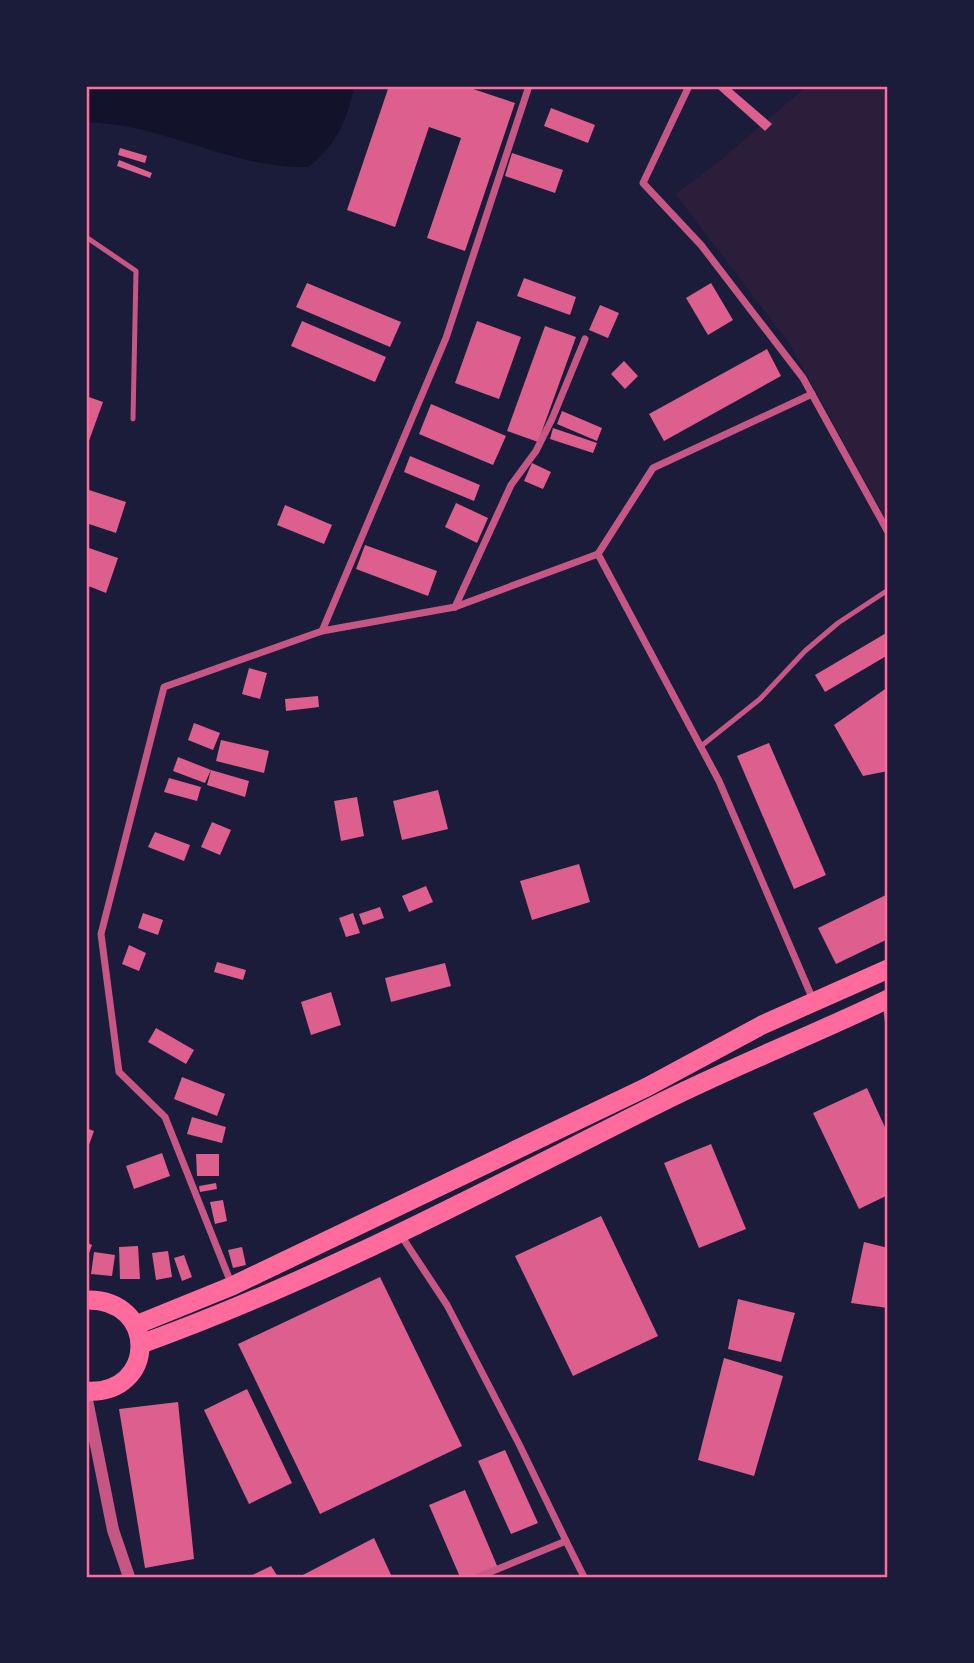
<svg xmlns="http://www.w3.org/2000/svg" width="974" height="1663" font-family="Karla,sans-serif">
<rect width="100%" height="100%" fill="#1b1b3a"/>
<path fill="#2a1e3b" d="M 807,86 L 888,86 L 888,523 L 789,343 L 675,194 L 715,165 Z"/>
<path fill="#12122b" d="M 86,86 L 355,86 C 345,123 339,141 309,167 C 247,169 189,139 129,127 C 115,124 100,123 86,122 Z"/>
<g fill="#dd5f8e">
<path d="M 389,86 L 464,86 L 515,103 L 465,251 L 427,238 L 461,138 L 429,127 L 395,227 L 347,210 Z"/>
<path d="M 719,86 L 728,86 L 772,124 L 765,131 L 717,88 Z"/>
<path d="M 551,108 L 595,125 L 588,143 L 544,126 Z"/>
<path d="M 120,148 L 147,156 L 145,163 L 118,155 Z"/>
<path d="M 512,153 L 563,170 L 555,193 L 505,176 Z"/>
<path d="M 119,160 L 152,173 L 150,178 L 117,166 Z"/>
<path d="M 524,278 L 576,297 L 570,315 L 517,296 Z"/>
<path d="M 307,283 L 401,322 L 390,347 L 296,307 Z"/>
<path d="M 711,283 L 733,320 L 708,335 L 686,298 Z"/>
<path d="M 600,305 L 619,313 L 608,338 L 589,330 Z"/>
<path d="M 302,321 L 386,357 L 375,382 L 291,346 Z"/>
<path d="M 477,321 L 521,337 L 499,399 L 455,383 Z"/>
<path d="M 545,326 L 576,337 L 538,442 L 507,431 Z"/>
<path d="M 767,349 L 781,376 L 664,441 L 649,414 Z"/>
<path d="M 624,361 L 638,376 L 625,389 L 611,374 Z"/>
<path d="M 86,396 L 103,402 L 86,449 Z"/>
<path d="M 431,404 L 506,436 L 493,465 L 419,434 Z"/>
<path d="M 562,411 L 602,428 L 597,441 L 557,424 Z"/>
<path d="M 553,428 L 597,443 L 593,453 L 550,439 Z"/>
<path d="M 410,456 L 480,485 L 474,501 L 404,472 Z"/>
<path d="M 532,463 L 551,472 L 543,489 L 524,481 Z"/>
<path d="M 86,489 L 126,502 L 116,533 L 86,523 Z"/>
<path d="M 456,503 L 488,518 L 477,543 L 445,527 Z"/>
<path d="M 285,505 L 332,525 L 324,544 L 277,525 Z"/>
<path d="M 365,545 L 437,571 L 428,596 L 356,569 Z"/>
<path d="M 86,547 L 118,558 L 106,593 L 86,585 Z"/>
<path d="M 888,632 L 888,655 L 825,692 L 815,675 Z"/>
<path d="M 249,668 L 267,673 L 260,699 L 242,694 Z"/>
<path d="M 888,687 L 888,771 L 863,776 L 834,725 Z"/>
<path d="M 318,696 L 319,707 L 286,711 L 285,699 Z"/>
<path d="M 194,723 L 220,733 L 213,750 L 188,740 Z"/>
<path d="M 221,740 L 269,751 L 264,773 L 216,761 Z"/>
<path d="M 769,743 L 826,875 L 794,889 L 737,756 Z"/>
<path d="M 178,757 L 211,770 L 205,783 L 173,771 Z"/>
<path d="M 211,770 L 249,781 L 245,797 L 207,785 Z"/>
<path d="M 169,778 L 201,787 L 197,801 L 164,792 Z"/>
<path d="M 438,790 L 448,829 L 402,840 L 393,801 Z"/>
<path d="M 357,797 L 364,836 L 341,841 L 334,801 Z"/>
<path d="M 212,822 L 231,830 L 220,855 L 201,847 Z"/>
<path d="M 155,832 L 190,845 L 184,861 L 148,847 Z"/>
<path d="M 579,864 L 590,902 L 532,920 L 520,881 Z"/>
<path d="M 426,886 L 433,902 L 409,912 L 402,896 Z"/>
<path d="M 888,894 L 888,939 L 836,964 L 818,928 Z"/>
<path d="M 380,907 L 384,918 L 363,925 L 359,914 Z"/>
<path d="M 143,913 L 163,920 L 158,935 L 138,928 Z"/>
<path d="M 353,913 L 360,933 L 346,937 L 339,918 Z"/>
<path d="M 129,945 L 146,953 L 139,971 L 122,964 Z"/>
<path d="M 217,962 L 246,970 L 243,980 L 214,972 Z"/>
<path d="M 445,963 L 451,986 L 391,1002 L 385,978 Z"/>
<path d="M 331,992 L 341,1025 L 311,1035 L 301,1002 Z"/>
<path d="M 156,1028 L 194,1050 L 186,1064 L 148,1042 Z"/>
<path d="M 182,1077 L 225,1094 L 217,1116 L 174,1099 Z"/>
<path d="M 867,1088 L 888,1134 L 888,1195 L 859,1209 L 813,1113 Z"/>
<path d="M 192,1117 L 226,1127 L 222,1143 L 187,1134 Z"/>
<path d="M 86,1128 L 94,1131 L 86,1153 Z"/>
<path d="M 711,1144 L 746,1229 L 699,1248 L 664,1163 Z"/>
<path d="M 162,1153 L 170,1176 L 134,1189 L 126,1166 Z"/>
<path d="M 196,1154 L 219,1154 L 219,1176 L 197,1176 Z"/>
<path d="M 216,1183 L 217,1189 L 200,1192 L 199,1186 Z"/>
<path d="M 223,1200 L 227,1221 L 215,1224 L 210,1202 Z"/>
<path d="M 601,1216 L 658,1336 L 573,1376 L 515,1256 Z"/>
<path d="M 86,1242 L 92,1245 L 86,1261 Z"/>
<path d="M 864,1242 L 888,1248 L 888,1308 L 851,1303 Z"/>
<path d="M 138,1246 L 140,1279 L 120,1279 L 119,1247 Z"/>
<path d="M 242,1247 L 246,1265 L 233,1268 L 228,1250 Z"/>
<path d="M 168,1251 L 172,1277 L 156,1280 L 152,1253 Z"/>
<path d="M 94,1252 L 115,1255 L 112,1276 L 91,1274 Z"/>
<path d="M 184,1255 L 192,1277 L 182,1281 L 174,1258 Z"/>
<path d="M 380,1277 L 462,1446 L 320,1514 L 238,1344 Z"/>
<path d="M 738,1299 L 795,1313 L 781,1362 L 728,1349 Z"/>
<path d="M 724,1358 L 783,1376 L 754,1476 L 698,1460 Z"/>
<path d="M 247,1389 L 292,1483 L 249,1504 L 204,1410 Z"/>
<path d="M 178,1402 L 194,1559 L 145,1568 L 119,1409 Z"/>
<path d="M 505,1450 L 538,1523 L 511,1534 L 478,1461 Z"/>
<path d="M 465,1490 L 498,1568 L 476,1577 L 460,1577 L 429,1505 Z"/>
<path d="M 374,1538 L 392,1577 L 299,1577 Z"/>
<path d="M 271,1566 L 278,1577 L 248,1577 Z"/>
</g>
<g fill="none" stroke-linecap="round" stroke-linejoin="round">
<g stroke="#c65784" stroke-width="5">
<path d="M 86,237 L 136,271 L 133,419"/>
<path d="M 700,747 L 760,699 L 805,651 L 838,623 L 888,590"/>
<path d="M 885,1004 L 888,1026"/>
</g>
<g stroke="#c65784" stroke-width="7">
<path d="M 689,86 L 643,183 L 701,245 L 803,378 L 888,532"/>
<path d="M 598,554 L 653,468 L 812,394"/>
<path d="M 455,607 L 511,485 L 536,451 L 552,419 L 585,339"/>
<path d="M 322,631 L 455,607 L 598,554 L 719,781 L 814,1002"/>
<path d="M 400,1234 L 447,1305 L 519,1444 L 566,1541 L 478,1577"/>
<path d="M 231,1283 L 165,1117 L 119,1072 L 101,934 L 164,687 L 322,631 L 446,338 L 529,86"/>
<path d="M 566,1541 L 584,1577"/>
</g>
<path stroke="#c65784" stroke-width="12" d="M 86,1395 L 113,1530 L 129,1577"/>
<g stroke="#ff6b9d" stroke-width="19">
<path d="M 86,1300 C 159,1298 157,1396 86,1391"/>
<path d="M 136,1325 L 232,1286 L 647,1087 L 762,1025 L 888,969"/>
<path d="M 141,1344 C 322,1279 493,1186 666,1100 C 739,1064 815,1034 888,999"/>
</g>
</g>
<rect width="974" height="1663" fill="none" stroke="#1b1b3a" stroke-width="175"/>
<rect x="88" y="88" width="798" height="1488" fill="none" stroke="#ff6b9d" stroke-width="2.5"/>
</svg>
